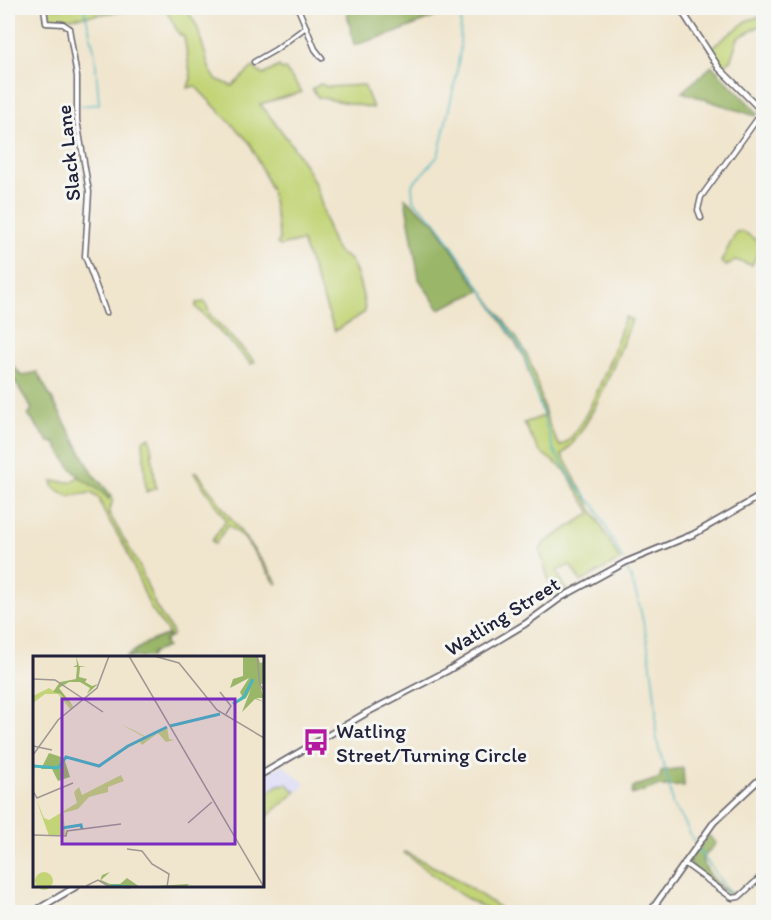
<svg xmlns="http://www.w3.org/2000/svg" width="771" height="920" font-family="Itim,sans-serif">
<rect width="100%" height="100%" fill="#f6f6f2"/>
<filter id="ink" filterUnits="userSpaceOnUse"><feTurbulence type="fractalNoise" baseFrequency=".0167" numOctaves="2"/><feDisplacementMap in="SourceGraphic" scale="12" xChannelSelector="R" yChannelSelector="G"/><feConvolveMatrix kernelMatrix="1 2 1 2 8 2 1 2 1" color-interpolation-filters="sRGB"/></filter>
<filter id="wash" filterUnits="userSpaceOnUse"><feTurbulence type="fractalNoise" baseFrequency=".008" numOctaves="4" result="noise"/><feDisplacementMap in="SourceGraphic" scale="24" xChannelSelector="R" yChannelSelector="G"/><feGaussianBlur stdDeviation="1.35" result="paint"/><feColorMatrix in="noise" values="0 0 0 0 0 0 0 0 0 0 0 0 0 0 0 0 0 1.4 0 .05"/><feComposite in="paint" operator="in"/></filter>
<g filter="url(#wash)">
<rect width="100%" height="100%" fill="#f0e5cd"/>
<path fill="#d8d7f8" d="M 282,764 L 305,784 L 297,793 L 287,784 L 263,796 L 263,777 Z"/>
<g fill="#c3d477" stroke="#727b59" stroke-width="1.5">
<path d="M 48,8 L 146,8 L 49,21 Z"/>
<path d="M 165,8 L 186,8 L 197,26 L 210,70 L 216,79 L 232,86 L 253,67 L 263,75 L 279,66 L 282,70 L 285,69 L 302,92 L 260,104 C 280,129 301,154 315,184 C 323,202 327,235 336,249 C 338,254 346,256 350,260 C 357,268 365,301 365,312 L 335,331 L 302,241 L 280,246 L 277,244 L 280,239 L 271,190 L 250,143 L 195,86 L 188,88 L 191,78 L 184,37 L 179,34 Z"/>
<path d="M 763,16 L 763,24 L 738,38 L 731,59 L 723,66 L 710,49 L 748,20 Z"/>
<path d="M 320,84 L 328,87 L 364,85 L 373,108 L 318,97 L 312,89 Z"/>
<path d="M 736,232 L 744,232 L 762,244 L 752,265 L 735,260 L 727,266 L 721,262 Z"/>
<path d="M 482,290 C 496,311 515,332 527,355 C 541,384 542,420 560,446 C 584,438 617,343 625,317 L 632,320 C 616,359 592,427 562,455 L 620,560 L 581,582 L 570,565 L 557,571 L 567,592 L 554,598 L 540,551 L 544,543 L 591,513 L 565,470 L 539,451 L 524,423 L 544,416 L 523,355 Z"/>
<path d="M 205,302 L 211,316 L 255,362 L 251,364 L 196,307 L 196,303 Z"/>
<path d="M 150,437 L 156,488 L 146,492 L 143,440 Z"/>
<path d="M 197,472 L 278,583 L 276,584 L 244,538 L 228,525 L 215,544 L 212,541 L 226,520 L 194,473 Z"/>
<path d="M 79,476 L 102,490 L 108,498 L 110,494 L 113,499 L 109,513 L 139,565 L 156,607 L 172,631 L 172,636 L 168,638 L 169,634 L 151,609 L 126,549 L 104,512 L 99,498 L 91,493 L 68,496 L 54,488 L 52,481 L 72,482 Z"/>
<path d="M 287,784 L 296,792 L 263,820 L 263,796 L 278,785 Z"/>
<path d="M 405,852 L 455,878 L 506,912 C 475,913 430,871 404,853 Z"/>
</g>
<g fill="#9ab668" stroke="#5e6c52" stroke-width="1.5">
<path d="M 346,8 L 456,8 L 395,33 L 354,45 Z"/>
<path d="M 712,66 L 758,113 L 756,116 L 682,92 Z"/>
<path d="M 405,198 L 435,223 L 480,291 L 439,309 L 419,279 Z"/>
<path d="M 8,360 L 22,376 L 37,372 L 94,475 L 110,494 L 109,499 C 101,489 91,486 81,478 C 70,469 62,456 55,443 L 49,442 L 28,415 L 32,409 L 8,370 Z"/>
<path d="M 167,635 L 168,638 L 164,641 L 167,647 L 152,653 L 151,657 L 126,657 L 148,642 Z"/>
<path d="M 683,768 L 684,786 L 658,786 L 632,795 L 633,787 L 660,778 L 661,771 Z"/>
<path d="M 708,835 L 716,843 L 702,859 C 706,873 722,895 737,893 L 763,870 L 736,897 L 731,896 L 696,872 L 688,861 Z"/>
</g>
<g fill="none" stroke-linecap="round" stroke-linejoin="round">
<g stroke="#47b6bf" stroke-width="1.5">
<path d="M 424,8 L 432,16 L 454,12 L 461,14 L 460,51 L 456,78 L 438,156 L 412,185 L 413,200 L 436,222 L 523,351 L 554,451 L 579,489 L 595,506 L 623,560"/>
<path d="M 81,106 L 99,104 L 95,54 L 84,8"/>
<path d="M 626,567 C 643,602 653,671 656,711 C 656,719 655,726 656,734 C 659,758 672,782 672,805 L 683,819 L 694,842"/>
<path d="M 698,849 L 731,895"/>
<path d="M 741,910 L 744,912"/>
</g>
</g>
</g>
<g filter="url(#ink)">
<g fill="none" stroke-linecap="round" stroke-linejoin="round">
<defs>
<g id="street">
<path d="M 44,8 L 46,23 L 63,24 L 69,28 L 77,77 L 77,120 L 89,192 L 85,256 L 106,313"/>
<path d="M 298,8 L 315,49 L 322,58"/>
<path d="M 254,62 L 275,50 L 306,27"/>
<path d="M 701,218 L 698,210 L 701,197 L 763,111"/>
<path d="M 684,863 L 732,898 L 739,897 L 764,874"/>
</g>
<g id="secondary">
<path d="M 262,774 L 368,712 L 447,671 L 525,624 L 562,597 L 626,562 L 694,534 L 764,494"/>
<path d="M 33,912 L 77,886"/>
<path d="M 650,912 L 714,822 L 764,775"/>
</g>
<path id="primary" d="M 680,8 L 719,68 L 764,113"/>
</defs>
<use href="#street" stroke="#6a666e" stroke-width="7"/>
<use href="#secondary" stroke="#6a666e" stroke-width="8"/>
<use href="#primary" stroke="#6a666e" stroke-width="8"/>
<use href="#street" stroke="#fff" stroke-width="4"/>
<use href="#secondary" stroke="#fff" stroke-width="4.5"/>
<use href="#primary" stroke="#fff" stroke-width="5"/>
</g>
</g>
<defs>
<symbol id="bus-bare" viewBox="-9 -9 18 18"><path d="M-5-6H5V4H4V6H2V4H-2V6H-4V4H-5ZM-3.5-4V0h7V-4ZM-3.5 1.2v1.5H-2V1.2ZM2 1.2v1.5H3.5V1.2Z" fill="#b5179e" stroke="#f6f6f2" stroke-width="2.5" paint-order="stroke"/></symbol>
</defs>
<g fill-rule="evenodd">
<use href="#bus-bare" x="297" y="723" width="38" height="38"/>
</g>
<g text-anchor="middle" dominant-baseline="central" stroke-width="6" stroke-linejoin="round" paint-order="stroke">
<g font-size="21" fill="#22223b" stroke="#f6f6f2">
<text transform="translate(68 153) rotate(-96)">Slack Lane</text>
<text transform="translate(502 616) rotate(-32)">Watling Street</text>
</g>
<g font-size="21" fill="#22223b" stroke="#f6f6f2" text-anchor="start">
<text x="336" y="730">Watling<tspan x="336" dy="24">Street/Turning Circle</tspan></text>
</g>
</g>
<g transform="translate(33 656)">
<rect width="231" height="231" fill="#f0e5cd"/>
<path d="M 16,32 L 31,41 L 40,50 L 38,54 L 25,38 L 12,38 L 0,47 L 0,40 ZM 89,69 L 100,74 L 115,82 L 134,71 L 136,83 L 141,84 L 133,86 L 125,77 L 109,89 L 107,86 L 83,97 L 113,82 ZM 88,119 L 91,125 L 75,131 L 75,136 L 56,141 L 45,153 L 30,157 L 33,179 L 16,180 L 3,143 L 11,162 L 16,164 L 44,147 L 41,136 L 46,131 L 49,139 ZM2 225a9 9 0 1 1 18 0a9 9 0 1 1-18 0Z" fill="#c3d477"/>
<path d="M 43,0 L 46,10 L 53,10 L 47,11 L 46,21 L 54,23 L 52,26 L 59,30 L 65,28 L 54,38 L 57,32 L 47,26 L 36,26 L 26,32 L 40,50 L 27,38 L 20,36 L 27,26 L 43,23 L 44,11 L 40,11 L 44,9 ZM 210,0 L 225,0 L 227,7 L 231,6 L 231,27 L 227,29 L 231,42 L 223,42 L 231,46 L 222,43 L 209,56 L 218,33 L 213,42 L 200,49 L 209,40 L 207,36 L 216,22 L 197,32 L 200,23 L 210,20 ZM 16,97 L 31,102 L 37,121 L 25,125 L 19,113 L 8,113 ZM 77,216 L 68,224 L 77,228 L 87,228 L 94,222 L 107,231 L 156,228 L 153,231 L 72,231 L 75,229 L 67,225 L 69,219 Z" fill="#9ab668"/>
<path fill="none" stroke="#47b6bf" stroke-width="3" d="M 200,48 L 211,41 L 220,23M 137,70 L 187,58M 0,110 L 25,112 L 33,101 L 66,110 L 95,90 L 134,71M 29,172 L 48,169 L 49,173M 78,230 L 97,231"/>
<path fill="none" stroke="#9e9793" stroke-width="1.5" d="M 96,0 L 231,231M 121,0 L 146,7 L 184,54 L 231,82M 224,0 L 227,29 L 231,35M 0,23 L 22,24 L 70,56M 187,36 L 198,50 L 193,58M 0,90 L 19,94M 0,99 L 25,64 L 64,32 L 76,0M 0,135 L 4,142 L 40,127M 155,167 L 179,146M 0,179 L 33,180 L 34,175 L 88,168M 94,193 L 109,195 L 119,208 L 136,218 L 134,231M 53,230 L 65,224 L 77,231"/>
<path fill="#7b2cbf" fill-opacity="0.15" stroke="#7b2cbf" stroke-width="3" d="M 29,43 L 202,43 L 202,188 L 29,188 Z"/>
<rect width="231" height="231" fill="none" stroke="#22223b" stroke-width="3"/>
</g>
<rect width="771" height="920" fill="none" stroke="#f6f6f2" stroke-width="30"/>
</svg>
